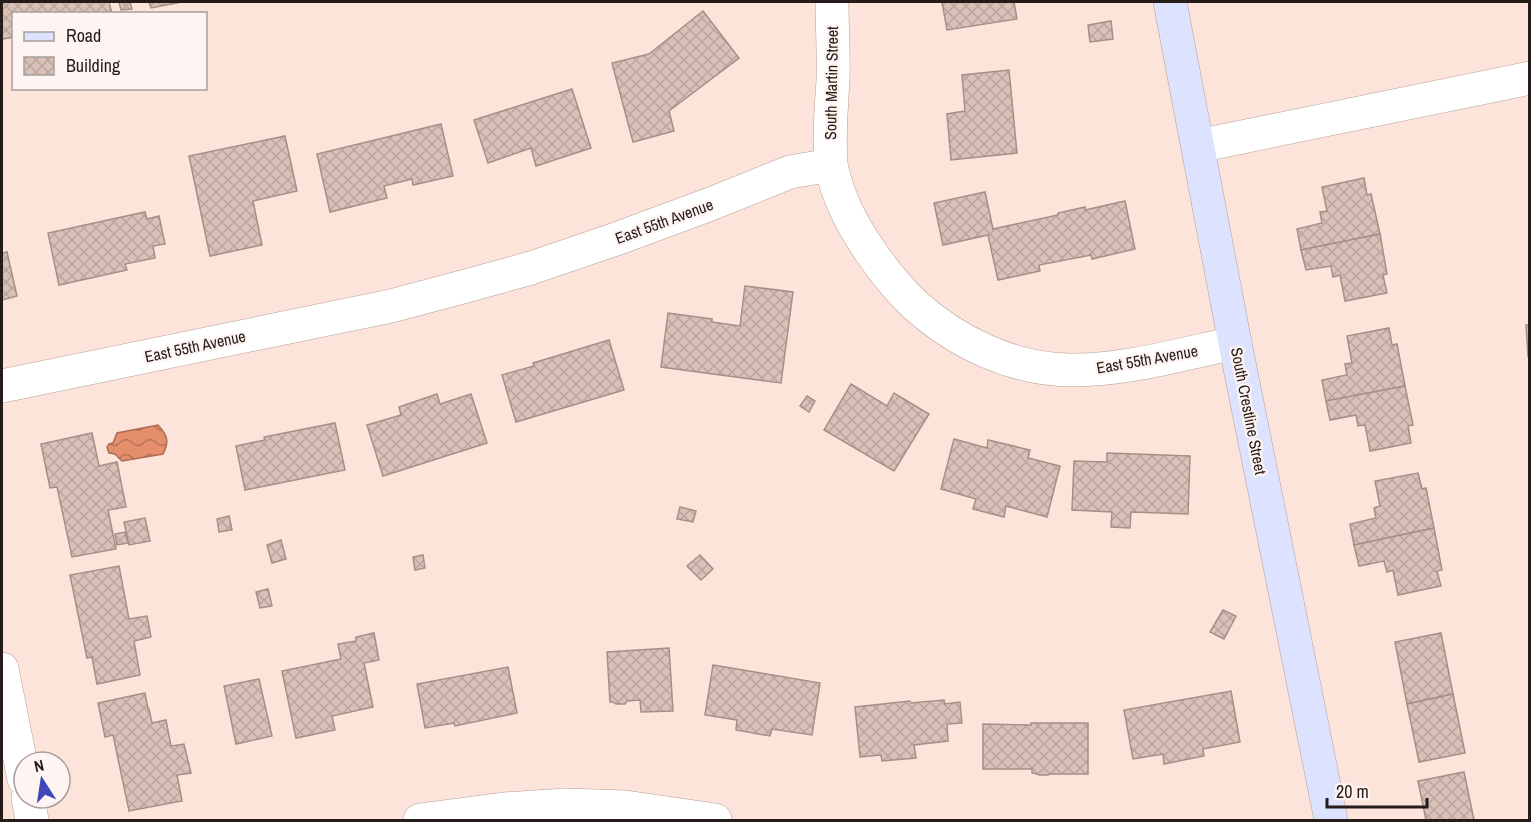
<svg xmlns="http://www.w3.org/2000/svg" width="1531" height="822" font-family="'Archivo Narrow',sans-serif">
<defs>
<pattern id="water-waves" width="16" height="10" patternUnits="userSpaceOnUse" patternTransform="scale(1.5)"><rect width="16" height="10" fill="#e48e6c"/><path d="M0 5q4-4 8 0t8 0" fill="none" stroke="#b97358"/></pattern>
<pattern id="building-cross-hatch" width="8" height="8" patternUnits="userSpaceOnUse" patternTransform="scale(1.5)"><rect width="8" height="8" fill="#d9c1b8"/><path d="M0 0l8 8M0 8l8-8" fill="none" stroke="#baa59e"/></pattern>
</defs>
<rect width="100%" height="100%" fill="#fce4da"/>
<path fill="url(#water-waves)" stroke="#ab6c53" stroke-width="1.5" d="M 158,425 C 167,435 170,441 163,454 L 122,461 L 115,454 L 109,453 L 107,447 L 109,444 L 113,443 L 117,433 Z"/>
<g fill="url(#building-cross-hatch)" stroke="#a58f86" stroke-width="1.5">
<path d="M 2,2 L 109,2 L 112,14 L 14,14 L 14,37 L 2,39 Z"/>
<path d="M 119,2 L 130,2 L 132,9 L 121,10 Z"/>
<path d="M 149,2 L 182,2 L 151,8 Z"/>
<path d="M 942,2 L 1014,2 L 1017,19 L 947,30 Z"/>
<path d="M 703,11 L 739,58 L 669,111 L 674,131 L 633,142 L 612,63 L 649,54 Z"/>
<path d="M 1111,21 L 1113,39 L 1090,42 L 1088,25 Z"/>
<path d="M 1009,70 L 1017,153 L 951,160 L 947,114 L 965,111 L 962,75 Z"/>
<path d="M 572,89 L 591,148 L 536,166 L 531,148 L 488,163 L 474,120 Z"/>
<path d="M 441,124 L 453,176 L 413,185 L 412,179 L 384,186 L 387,198 L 330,212 L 317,154 Z"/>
<path d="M 285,136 L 297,191 L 253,201 L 262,245 L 210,256 L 189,156 Z"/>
<path d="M 1364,178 L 1367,195 L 1371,194 L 1380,234 L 1301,250 L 1297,229 L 1322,223 L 1320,212 L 1327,211 L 1322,187 Z"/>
<path d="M 985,192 L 993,229 L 1058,215 L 1058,213 L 1085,207 L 1085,210 L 1125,201 L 1135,249 L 1092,259 L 1091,255 L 1039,265 L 1040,271 L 998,280 L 988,235 L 943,245 L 934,203 Z"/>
<path d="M 145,212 L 147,219 L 159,216 L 165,244 L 153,246 L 155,258 L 125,264 L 127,270 L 59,285 L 48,233 Z"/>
<path d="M 1380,234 L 1387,274 L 1383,275 L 1387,293 L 1345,301 L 1340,275 L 1333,277 L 1331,266 L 1306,270 L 1301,250 Z"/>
<path d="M 7,252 L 17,296 L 2,300 L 2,253 Z"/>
<path d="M 745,286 L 793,292 L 781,383 L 661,367 L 668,313 L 712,319 L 712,322 L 740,326 Z"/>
<path d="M 1529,311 L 1530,311 L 1530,355 L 1528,356 L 1526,325 L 1529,325 Z"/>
<path d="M 1389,328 L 1392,345 L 1397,344 L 1405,386 L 1326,401 L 1322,380 L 1347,375 L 1345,364 L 1352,363 L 1347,336 Z"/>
<path d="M 609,340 L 624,390 L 516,422 L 502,375 L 534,366 L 533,363 Z"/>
<path d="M 851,384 L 887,406 L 894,393 L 929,414 L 894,471 L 824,430 Z"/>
<path d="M 1405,386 L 1413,425 L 1408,426 L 1411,443 L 1370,451 L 1365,425 L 1358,426 L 1356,415 L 1330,420 L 1326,401 Z"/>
<path d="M 437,394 L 440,404 L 471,394 L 487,443 L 383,476 L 367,425 L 401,415 L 399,407 Z"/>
<path d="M 807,396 L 815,401 L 809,412 L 800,406 Z"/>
<path d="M 335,423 L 345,470 L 245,490 L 236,446 L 265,440 L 264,437 Z"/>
<path d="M 92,433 L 99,466 L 117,462 L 126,507 L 108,510 L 116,549 L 72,557 L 57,487 L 50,488 L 41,444 Z"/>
<path d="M 954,439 L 987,448 L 988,440 L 1030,450 L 1028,458 L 1060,466 L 1047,517 L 1006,506 L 1004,517 L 973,509 L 976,499 L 941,489 Z"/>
<path d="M 1107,453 L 1190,456 L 1188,514 L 1131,512 L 1130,528 L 1111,527 L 1112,512 L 1072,510 L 1074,461 L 1107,462 Z"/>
<path d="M 1418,473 L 1422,489 L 1426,488 L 1434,528 L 1354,545 L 1350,524 L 1376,518 L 1374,508 L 1380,506 L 1375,481 Z"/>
<path d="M 680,507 L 696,511 L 693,522 L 677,519 Z"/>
<path d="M 229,516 L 232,530 L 219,532 L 217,519 Z"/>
<path d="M 145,518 L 150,541 L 129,545 L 124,522 Z"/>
<path d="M 1434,528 L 1442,570 L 1437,571 L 1441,586 L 1398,595 L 1393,570 L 1387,572 L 1384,561 L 1359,566 L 1354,545 Z"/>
<path d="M 125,532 L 128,543 L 117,545 L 115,534 Z"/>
<path d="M 281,540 L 286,559 L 272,563 L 267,545 Z"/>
<path d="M 423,555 L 425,568 L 415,570 L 413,557 Z"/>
<path d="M 700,555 L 713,569 L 701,580 L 687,566 Z"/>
<path d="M 119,566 L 129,619 L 147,616 L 151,637 L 134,641 L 140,675 L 97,684 L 92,657 L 87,658 L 70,575 Z"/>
<path d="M 268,589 L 272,606 L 260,608 L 256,592 Z"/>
<path d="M 1223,610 L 1236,616 L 1224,639 L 1210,632 Z"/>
<path d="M 374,633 L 379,660 L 364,663 L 373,707 L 332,716 L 335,730 L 296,738 L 282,671 L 341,659 L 338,644 L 356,641 L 356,637 Z"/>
<path d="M 1441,633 L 1453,694 L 1407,704 L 1395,642 Z"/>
<path d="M 669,648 L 673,711 L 641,712 L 640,700 L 627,701 L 625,704 L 616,704 L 613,702 L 610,702 L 607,652 Z"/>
<path d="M 713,665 L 820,683 L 812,735 L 772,729 L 770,736 L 736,730 L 737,720 L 705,715 Z"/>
<path d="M 508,667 L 517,713 L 455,726 L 454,723 L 425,728 L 417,684 Z"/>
<path d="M 259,679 L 272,736 L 236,744 L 224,686 Z"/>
<path d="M 1231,691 L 1240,742 L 1203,749 L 1204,756 L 1164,764 L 1163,754 L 1133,759 L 1124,710 Z"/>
<path d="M 145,693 L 148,709 L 149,709 L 152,723 L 166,720 L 171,746 L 184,744 L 191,773 L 177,775 L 182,801 L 129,811 L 113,735 L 105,737 L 98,703 Z"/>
<path d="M 1453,694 L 1465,753 L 1419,762 L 1407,704 Z"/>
<path d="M 944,700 L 945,704 L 960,702 L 962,723 L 947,724 L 948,741 L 914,745 L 916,758 L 882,761 L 881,755 L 860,757 L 855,707 L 910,701 L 911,703 Z"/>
<path d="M 1031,723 L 1088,723 L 1088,774 L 1050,774 L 1048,775 L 1039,775 L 1037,774 L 1032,773 L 1032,769 L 983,769 L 983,724 L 1031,725 Z"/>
<path d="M 1464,772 L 1474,820 L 1426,820 L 1418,781 Z"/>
</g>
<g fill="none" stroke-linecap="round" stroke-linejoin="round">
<defs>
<g id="street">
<path d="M 1198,146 L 1530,78"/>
<path d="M 831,165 C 829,136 831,109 833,81 C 834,55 832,28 832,2"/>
<path d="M 2,386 L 391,306 L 466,286 L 531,268 L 616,239 L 708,205 L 790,172 L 831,165 C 838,198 851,223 870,251 C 883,270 897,288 914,304 C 956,342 1011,369 1069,370 C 1125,371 1181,354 1235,343"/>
<path d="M 2,669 L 24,779"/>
<path d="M 28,798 L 32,820"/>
<path d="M 420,820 L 504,809 L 566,805 L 625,807 L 715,820"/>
</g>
<path id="secondary" d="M 1170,2 L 1235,343 L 1331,820"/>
</defs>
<use href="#street" stroke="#b69f96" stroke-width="34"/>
<use href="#secondary" stroke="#b69f96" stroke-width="34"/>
<use href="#street" stroke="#fff" stroke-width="33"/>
<use href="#secondary" stroke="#dde2fe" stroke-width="33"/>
</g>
<g text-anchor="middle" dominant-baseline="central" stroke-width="4.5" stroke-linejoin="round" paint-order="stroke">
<g font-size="16" fill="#251c19" stroke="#fef4f1">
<text transform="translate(831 83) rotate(-89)">South Martin Street</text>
<text transform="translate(664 221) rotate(-20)">East 55th Avenue</text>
<text transform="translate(195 346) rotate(-12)">East 55th Avenue</text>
<text transform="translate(1147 359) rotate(-10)">East 55th Avenue</text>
<text transform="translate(1249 411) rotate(79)">South Crestline Street</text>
</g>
</g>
<rect width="1531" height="822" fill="none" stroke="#251c19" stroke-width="6"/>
<rect x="12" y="12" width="195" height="78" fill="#fef4f1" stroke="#a79e9b" stroke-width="1.5"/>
<rect x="24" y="32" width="30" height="9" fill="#dde2fe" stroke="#a79e9b" stroke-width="1.5"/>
<text x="66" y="42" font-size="18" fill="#251c19">Road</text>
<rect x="24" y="57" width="30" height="18" fill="url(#building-cross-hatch)" stroke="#a79e9b" stroke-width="1.5"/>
<text x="66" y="72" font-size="18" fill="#251c19">Building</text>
<g transform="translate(42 780) rotate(348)"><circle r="28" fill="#fef4f1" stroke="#a79e9b" stroke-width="1.5"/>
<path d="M0-4.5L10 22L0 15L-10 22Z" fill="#4146bb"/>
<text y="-9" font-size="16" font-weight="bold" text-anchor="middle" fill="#251c19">N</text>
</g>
<path d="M1327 798v9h100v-9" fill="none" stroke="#251c19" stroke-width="3"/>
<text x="1336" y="798" font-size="18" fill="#251c19" stroke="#fef4f1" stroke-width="4.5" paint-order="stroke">20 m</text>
</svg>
